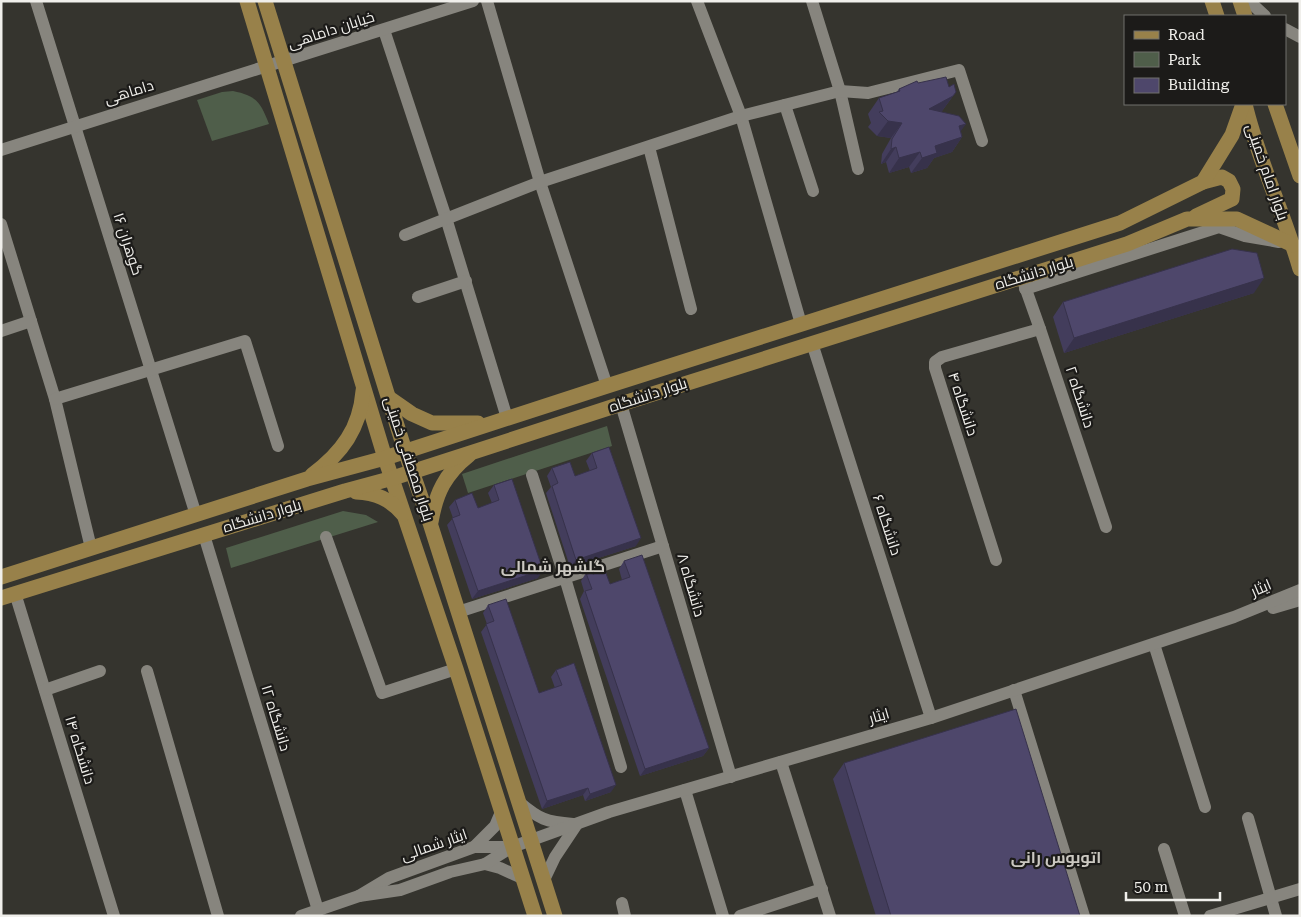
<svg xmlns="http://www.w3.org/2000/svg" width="1301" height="917" font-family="'Roboto Serif',Cairo,serif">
<rect width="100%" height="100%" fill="#35342e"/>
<g fill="#4f5e4a">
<path d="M 233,91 C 257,96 260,102 269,124 L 212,141 L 197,100 L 222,92 Z"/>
<path d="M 607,426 L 612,446 L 468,493 L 462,474 Z"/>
<path d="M 343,511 L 366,515 L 378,522 L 231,568 L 226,548 Z"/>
</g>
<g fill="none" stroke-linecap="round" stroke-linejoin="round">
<g stroke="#87857e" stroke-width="12">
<path d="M 36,1 L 196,515"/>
<path d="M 487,1 L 540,182 L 607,386"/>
<path d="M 697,1 L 741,116 L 801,324"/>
<path d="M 812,1 L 840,91 L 858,169"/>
<path d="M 1249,1 L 1265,16"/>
<path d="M 1285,29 L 1300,37"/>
<path d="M 384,30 L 446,218 L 507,418"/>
<path d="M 785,105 L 813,191"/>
<path d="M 649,147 L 691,309"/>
<path d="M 1,150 L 473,1"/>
<path d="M 1,224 L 55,399 L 91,548"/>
<path d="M 405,235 L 540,182 L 741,116 L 840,91 L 868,93 L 959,70 L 982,141"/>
<path d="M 1023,281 L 1040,329 L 1106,527"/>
<path d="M 1025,289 L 1219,227 L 1245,236 L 1279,242"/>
<path d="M 418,297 L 466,281"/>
<path d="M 1,331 L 31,321"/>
<path d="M 812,343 L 931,718"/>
<path d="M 55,399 L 245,341 L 278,446"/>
<path d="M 621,404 L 731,777"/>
<path d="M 532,475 L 565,578 L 621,767"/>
<path d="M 204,535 L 318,910"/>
<path d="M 326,537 L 382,693 L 456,669"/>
<path d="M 996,560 L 935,368 L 935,362 L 942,357 L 1040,329"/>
<path d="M 15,593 L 114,916"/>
<path d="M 1273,608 L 1300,600"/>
<path d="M 458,612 L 663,546"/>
<path d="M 1154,644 L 1205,807"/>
<path d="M 147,671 L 218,916"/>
<path d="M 45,690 L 100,671"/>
<path d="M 1014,690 L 1084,916"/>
<path d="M 781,762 L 830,916"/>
<path d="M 685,790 L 723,916"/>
<path d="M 519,802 C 539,819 546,822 573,824"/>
<path d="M 1248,818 L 1276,916"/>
<path d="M 474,847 L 495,826 L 501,812"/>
<path d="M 1164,849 L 1185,916"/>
<path d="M 485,864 L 500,868 L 522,878"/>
<path d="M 544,880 L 555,857 L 577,824"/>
<path d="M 359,896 L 389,878 L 474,847 L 512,847 L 609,812 L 931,718 L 1234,617 L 1300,590"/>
<path d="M 622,903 L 625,916"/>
<path d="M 301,916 L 359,896 L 400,890 L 450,872 L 485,864 L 512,847"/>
<path d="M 740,916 L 822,889"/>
<path d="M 1210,916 L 1300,889"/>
</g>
<g stroke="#98814a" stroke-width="15">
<path d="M 247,1 L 385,458 L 456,669 L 535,916"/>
<path d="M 265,1 L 405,451 L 430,523 L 555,916"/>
<path d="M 1212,1 L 1217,16"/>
<path d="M 1240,1 L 1245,16"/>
<path d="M 1245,104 C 1258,160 1284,213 1300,269"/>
<path d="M 1275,104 L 1300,176"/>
<path d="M 1196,216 L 1232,199 L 1233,189 L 1229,181 L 1222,177 L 1203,182"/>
<path d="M 389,398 L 412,414 L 432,423 L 478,423"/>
<path d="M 312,475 C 342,453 360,428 363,391"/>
<path d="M 356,492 C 376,493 390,499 403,514"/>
<path d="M 431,522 C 436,493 445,474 469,455"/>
<path d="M 1,577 L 307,479 L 385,458 L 607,386 L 1120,223 L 1203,182 L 1232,135 L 1243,104"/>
<path d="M 1,598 L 345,491 L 393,478 L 621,404 L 1127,244 L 1187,219 L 1237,219 L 1293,245"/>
</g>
</g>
<g fill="#433d5c">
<path d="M 918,83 L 949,87 L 956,92 L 942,111 L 941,112 L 961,132 L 962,137 L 952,152 L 934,158 L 927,168 L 911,173 L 909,167 L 889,173 L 886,162 L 881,164 L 882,154 L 891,138 L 877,136 L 868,127 L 871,123 L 868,114 L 879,98 L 896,93 L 899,89 Z"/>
<path d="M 1254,293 L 1064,353 L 1053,317 L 1063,302 Z"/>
<path d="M 592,453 L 636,546 L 570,567 L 546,493 L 551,487 L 547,476 L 552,468 L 575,476 L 590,471 L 586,461 Z"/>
<path d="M 494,485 L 538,578 L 472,599 L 447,525 L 453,518 L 449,507 L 455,500 L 478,508 L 492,503 L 488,493 Z"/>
<path d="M 624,561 L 709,748 L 703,756 L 640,776 L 580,599 L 584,591 L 581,581 L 586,573 L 610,584 L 622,580 L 619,569 Z"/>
<path d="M 488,605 L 539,693 L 555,688 L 551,677 L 556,670 L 611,792 L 585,801 L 583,795 L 542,809 L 481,632 L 487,624 L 483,613 Z"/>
<path d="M 844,763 L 1080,916 L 876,916 L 833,779 Z"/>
</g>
<g fill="#37324b">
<path d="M 953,96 L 942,111 L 919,124 L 929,109 Z"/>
<path d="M 888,121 L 902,123 L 891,138 L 877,136 Z"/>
<path d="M 966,124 L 955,139 L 962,137 L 952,152 L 934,158 L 927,168 L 911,173 L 922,158 L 935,146 L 959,126 Z"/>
<path d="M 896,147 L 886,162 L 881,164 L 891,149 Z"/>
<path d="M 920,152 L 909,167 L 889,173 L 899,158 Z"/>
<path d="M 1264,278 L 1254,293 L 1064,353 L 1074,338 Z"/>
<path d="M 641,538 L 636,546 L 570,567 L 576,560 Z"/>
<path d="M 543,570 L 538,578 L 472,599 L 478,591 Z"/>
<path d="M 709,748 L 703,756 L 640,776 L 645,769 Z"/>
<path d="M 616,785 L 611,792 L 585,801 L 590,794 Z"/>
<path d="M 588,788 L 583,795 L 542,809 L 547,801 Z"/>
</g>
<g fill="#4e476b" stroke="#37324b">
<path d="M 946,77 L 949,87 L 954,84 L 956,92 L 953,96 L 929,109 L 959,116 L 966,124 L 959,126 L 962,137 L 935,146 L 937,153 L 922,158 L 920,152 L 899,158 L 896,147 L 891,149 L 892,139 L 902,123 L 888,121 L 879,112 L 883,111 L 879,98 L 900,91 L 899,89 L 917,81 L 918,83 Z"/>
<path d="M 1232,249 L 1257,253 L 1264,278 L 1074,338 L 1063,302 Z"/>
<path d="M 609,447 L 641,538 L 576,560 L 552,486 L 558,483 L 552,468 L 570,462 L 575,476 L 597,468 L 592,453 Z"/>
<path d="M 512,479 L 543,570 L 478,591 L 452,518 L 460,515 L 455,500 L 472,493 L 478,508 L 499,500 L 494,485 Z"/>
<path d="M 642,555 L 709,748 L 645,769 L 585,591 L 592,589 L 586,573 L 604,568 L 610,584 L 630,577 L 624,561 Z"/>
<path d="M 506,599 L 539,693 L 562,685 L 556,670 L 574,663 L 616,785 L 590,794 L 588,788 L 547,801 L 486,624 L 494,621 L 488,605 Z"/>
<path d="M 1016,709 L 1080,916 L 891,916 L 844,763 Z"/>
</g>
<g text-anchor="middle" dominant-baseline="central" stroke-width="4.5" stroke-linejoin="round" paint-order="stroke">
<g font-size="15" fill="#f0efeb" stroke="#1c1b19">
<text transform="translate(331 30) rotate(-18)">خیابان داماهی</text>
<text transform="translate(129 92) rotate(-17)">داماهی</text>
<text transform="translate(1267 172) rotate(71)">بلوار امام خمینی</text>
<text transform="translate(128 244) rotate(72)">گوهران ۱۶</text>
<text transform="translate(1034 273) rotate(-17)">بلوار دانشگاه</text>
<text transform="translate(648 395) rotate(-18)">بلوار دانشگاه</text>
<text transform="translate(1080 397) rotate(72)">دانشگاه ۲</text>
<text transform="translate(963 404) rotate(72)">دانشگاه ۴</text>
<text transform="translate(409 459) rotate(72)">بلوار مصطفی خمینی</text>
<text transform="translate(262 516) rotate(-17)">بلوار دانشگاه</text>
<text transform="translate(887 525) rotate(72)">دانشگاه ۶</text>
<text transform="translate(691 585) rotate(74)">دانشگاه ۸</text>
<text transform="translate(1261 588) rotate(-23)">ایثار</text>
<text transform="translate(879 716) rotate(-16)">ایثار</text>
<text transform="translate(276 718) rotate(73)">دانشگاه ۱۲</text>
<text transform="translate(80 750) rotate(73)">دانشگاه ۱۴</text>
<text transform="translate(434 845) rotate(-19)">ایثار شمالی</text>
</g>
<g font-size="16" font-weight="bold" fill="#cbc8c1" stroke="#1c1b19">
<text x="553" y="566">گلشهر شمالی</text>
<text x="1056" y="857">اتوبوس رانی</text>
</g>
</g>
<rect width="1301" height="917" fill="none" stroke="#f0efeb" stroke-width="5"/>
<rect x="1124" y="15" width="162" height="90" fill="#1c1b19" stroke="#71706d"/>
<rect x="1134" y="31" width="25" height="8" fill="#98814a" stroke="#71706d"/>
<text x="1168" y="40" font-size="15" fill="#f0efeb">Road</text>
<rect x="1134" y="52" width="25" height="15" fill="#4f5e4a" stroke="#71706d"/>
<text x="1168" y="65" font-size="15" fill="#f0efeb">Park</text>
<rect x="1134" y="78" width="25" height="15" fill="#4e476b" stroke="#71706d"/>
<text x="1168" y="90" font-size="15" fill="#f0efeb">Building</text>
<path d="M1126 892v8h94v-8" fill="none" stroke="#f0efeb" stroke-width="2.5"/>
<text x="1134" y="892" font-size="15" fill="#f0efeb" stroke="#1c1b19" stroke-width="4" paint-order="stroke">50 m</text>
</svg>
